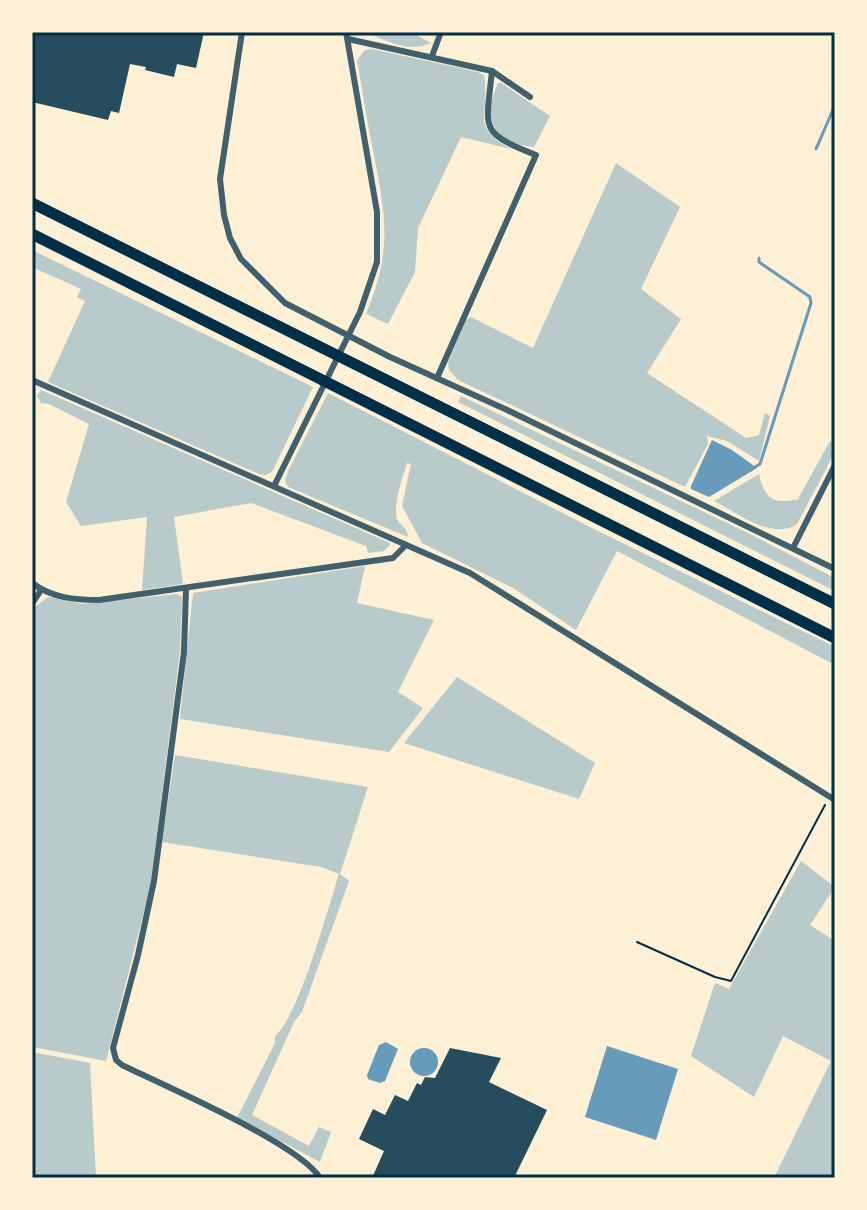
<svg xmlns="http://www.w3.org/2000/svg" width="867" height="1210" font-family="'IBM Plex Sans',sans-serif">
<rect width="100%" height="100%" fill="#fdf0d5"/>
<g fill="#b9caca">
<path d="M 365,32 L 411,32 L 431,43 C 409,54 386,40 365,32 Z"/>
<path d="M 372,49 L 478,72 L 484,75 C 491,114 468,126 511,149 L 461,137 L 418,228 L 415,272 L 388,324 L 366,314 C 394,247 385,213 372,145 C 366,117 362,88 357,60 L 365,50 Z"/>
<path d="M 498,83 L 501,83 L 550,116 L 534,147 C 493,143 481,120 498,83 Z"/>
<path d="M 616,163 L 680,207 L 641,289 L 681,319 L 647,373 L 746,438 L 759,435 L 765,413 L 770,416 L 759,461 L 727,441 L 707,436 L 708,444 L 685,487 L 458,380 L 449,370 L 448,362 L 466,320 L 471,317 L 533,348 Z"/>
<path d="M 32,250 L 313,387 L 272,472 L 266,475 L 259,474 L 48,382 L 85,301 L 77,297 L 81,289 L 32,267 Z"/>
<path d="M 41,390 L 390,543 L 390,545 L 384,551 L 368,553 L 366,546 L 251,503 L 174,517 L 183,584 L 142,590 L 147,517 L 81,526 L 66,502 L 89,424 L 49,404 L 41,403 L 37,396 Z"/>
<path d="M 328,393 L 594,529 L 835,647 L 835,665 L 617,551 L 576,630 L 513,588 L 422,543 L 402,506 L 411,464 L 407,463 C 403,476 391,510 398,521 C 403,528 407,527 408,537 L 288,487 L 285,481 L 288,471 Z"/>
<path d="M 461,396 L 748,533 L 835,578 L 835,591 L 458,402 Z"/>
<path d="M 830,441 L 835,444 L 835,452 L 797,524 C 772,541 738,513 714,501 L 759,474 C 764,498 773,505 798,499 Z"/>
<path d="M 365,566 L 357,603 L 434,620 L 398,692 L 423,708 L 389,752 L 180,719 L 193,593 Z"/>
<path d="M 177,594 L 182,597 L 180,651 L 150,888 L 106,1061 L 32,1047 L 32,692 L 35,678 L 32,677 L 32,609 L 48,597 L 82,604 Z"/>
<path d="M 457,677 L 595,763 L 579,799 L 404,743 Z"/>
<path d="M 175,755 L 368,787 L 340,874 L 349,881 L 302,1012 L 294,1022 L 252,1115 L 309,1146 L 319,1127 L 331,1132 L 320,1162 L 237,1118 L 275,1043 L 275,1036 C 299,1016 328,908 339,874 L 321,867 L 162,842 Z"/>
<path d="M 801,861 L 835,887 L 810,925 L 835,941 L 835,1178 L 774,1178 L 831,1061 L 783,1036 L 754,1097 L 691,1056 L 715,983 L 729,989 Z"/>
<path d="M 32,1052 L 90,1063 L 96,1178 L 32,1178 Z"/>
</g>
<g fill="#669bbc">
<path d="M 712,440 L 732,450 L 757,468 L 709,497 L 691,489 L 691,486 Z"/>
<path d="M 386,1042 L 398,1049 L 385,1081 L 380,1083 L 368,1079 L 367,1075 L 379,1045 Z"/>
<path d="M 607,1046 L 678,1069 L 656,1140 L 585,1117 Z"/>
<circle cx="424" cy="1062" r="14"/>
</g>
<g fill="none" stroke-linecap="round" stroke-linejoin="round">
<g stroke="#669bbc" stroke-width="3">
<path d="M 816,149 L 835,105"/>
<path d="M 755,467 L 760,464 L 811,303 L 810,297 L 759,262 L 759,258"/>
</g>
</g>
<g fill="#264d5e">
<path d="M 32,32 L 204,32 L 196,68 L 177,64 L 174,77 L 145,70 L 146,67 L 130,64 L 119,113 L 111,111 L 108,120 L 32,102 Z"/>
<path d="M 450,1048 L 501,1058 L 489,1082 L 547,1110 L 514,1178 L 372,1178 L 384,1151 L 359,1139 L 373,1109 L 385,1115 L 395,1095 L 408,1101 L 417,1083 L 421,1085 L 425,1077 L 435,1078 Z"/>
</g>
<g fill="none" stroke-linecap="round" stroke-linejoin="round">
<path stroke="#003049" stroke-width="2" d="M 637,942 L 715,977 L 731,981 L 825,805"/>
<g stroke="#3f606c" stroke-width="6">
<path d="M 242,32 L 220,179 L 224,215 L 230,238 L 241,259 L 285,303 L 390,357 L 505,409 L 835,569"/>
<path d="M 348,39 L 492,71 L 530,97"/>
<path d="M 432,56 L 441,32"/>
<path d="M 437,378 L 536,155 C 478,132 486,130 492,71"/>
<path d="M 32,380 L 470,573 L 835,800"/>
<path d="M 274,486 L 360,312 L 377,262 L 377,212 L 346,32"/>
<path d="M 793,548 L 835,465"/>
<path d="M 32,583 C 52,598 75,600 99,600 L 393,558 L 406,545"/>
<path d="M 186,588 L 184,652 L 154,881 L 138,955 L 113,1048 L 116,1060 L 122,1065 C 163,1085 300,1144 320,1178"/>
<path d="M 32,604 L 41,590"/>
</g>
<g stroke="#003049" stroke-width="11">
<path d="M 32,203 L 835,604"/>
<path d="M 32,234 L 835,638"/>
</g>
</g>
<rect width="867" height="1210" fill="none" stroke="#fdf0d5" stroke-width="68"/>
<rect x="34" y="34" width="799" height="1142" fill="none" stroke="#003049" stroke-width="3"/>
</svg>
